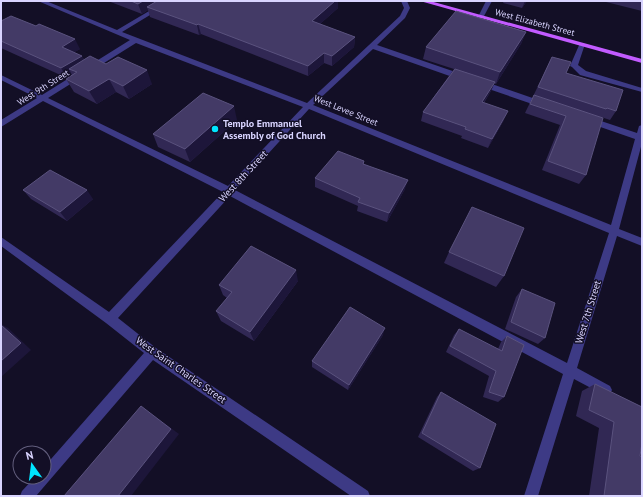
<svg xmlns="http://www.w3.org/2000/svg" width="643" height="497" font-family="'PT Sans',sans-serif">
<rect width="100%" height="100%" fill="#130f26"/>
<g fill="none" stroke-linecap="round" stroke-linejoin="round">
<g fill="#3d3a85" fill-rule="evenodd">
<path d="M 38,1 L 46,1 L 117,30 L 166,1 L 173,1 L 122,32 L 307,103 L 400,16 L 404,8 L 401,1 L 407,1 L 410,8 L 405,18 L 377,45 L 467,76 L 467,80 L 461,80 L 373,49 L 313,105 L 611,225 L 635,139 L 586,122 L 585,120 L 589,117 L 637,133 L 639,126 L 642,125 L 642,143 L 619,229 L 642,238 L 642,246 L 617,236 L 577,368 L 610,386 L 612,390 L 610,394 L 606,396 L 574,379 L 538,496 L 524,496 L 563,374 L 230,196 L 118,318 L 156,348 L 368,491 L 370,496 L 351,496 L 153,360 L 36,496 L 20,496 L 22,491 L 35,477 L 44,477 L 44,467 L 144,353 L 106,323 L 1,246 L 1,237 L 109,312 L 223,192 L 43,101 L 1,127 L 1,120 L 37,98 L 1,80 L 1,75 L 42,95 L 130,40 ZM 136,43 L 303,107 L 228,186 L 48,98 ZM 309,109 L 609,233 L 567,363 L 235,190 Z"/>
<path d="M 486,1 L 492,1 L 483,18 L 479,18 L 478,17 Z"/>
<path d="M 580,43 L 585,44 L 578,65 L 586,71 L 642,88 L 642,92 L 580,75 L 572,67 L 570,66 Z"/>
<path d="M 477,81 L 483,81 L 547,103 L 548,105 L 547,107 L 541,107 L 477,85 Z"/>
</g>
<path fill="#c25bff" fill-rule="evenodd" d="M 420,1 L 430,1 L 642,59 L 642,63 Z"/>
</g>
<g fill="#312854">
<path d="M 108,1 L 338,1 L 338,8 L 320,24 L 355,37 L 354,47 L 332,66 L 324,63 L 308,76 L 201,34 L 199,35 L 150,17 L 148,10 L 142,14 Z"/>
<path d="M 504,1 L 527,1 L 522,8 L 503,3 Z"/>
<path d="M 602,1 L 642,1 L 642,11 Z"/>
<path d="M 1,21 L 80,49 L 74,52 L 84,59 L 152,84 L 129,99 L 116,92 L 97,104 L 74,92 L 66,79 L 72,75 L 67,78 L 1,48 Z"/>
<path d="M 526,32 L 521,44 L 496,84 L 494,83 L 491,91 L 484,103 L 504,120 L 488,148 L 461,138 L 462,136 L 421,121 L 423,112 L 454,69 L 423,59 L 426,47 Z"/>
<path d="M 552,57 L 566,73 L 616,111 L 610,120 L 601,117 L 586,175 L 579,184 L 542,170 L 560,125 L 525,113 Z"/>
<path d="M 237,120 L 190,162 L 158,147 L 153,134 Z"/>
<path d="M 364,161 L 364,164 L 405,189 L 387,222 L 357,211 L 358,206 L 315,187 L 315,178 Z"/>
<path d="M 23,190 L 93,199 L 67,221 L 31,199 Z"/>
<path d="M 449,252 L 504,276 L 496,287 L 444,263 Z"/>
<path d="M 298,281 L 254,341 L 221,321 L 216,311 L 227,298 L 223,295 L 219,285 Z"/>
<path d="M 522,289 L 545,338 L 538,344 L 505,329 L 516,297 Z"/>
<path d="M 459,329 L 498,349 L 501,342 L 507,336 L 504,397 L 498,402 L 483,397 L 489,376 L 446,352 L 454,335 Z"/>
<path d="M 383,335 L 348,390 L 312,367 L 312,361 Z"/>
<path d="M 595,384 L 640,456 L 642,496 L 589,496 L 599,428 L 576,416 L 582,391 Z"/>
<path d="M 441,392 L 480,468 L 473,471 L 418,437 L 437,397 Z"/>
</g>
<g fill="#1d163a">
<path d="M 143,1 L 163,1 L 147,7 L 148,10 L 142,14 L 138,4 Z"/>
<path d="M 335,1 L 338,1 L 338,8 L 312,31 L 312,21 Z"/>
<path d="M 525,1 L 527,1 L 522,8 Z"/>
<path d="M 198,24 L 201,34 L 199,35 L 197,25 Z"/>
<path d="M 526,32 L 521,44 L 496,84 L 500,72 Z"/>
<path d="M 355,37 L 354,47 L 332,66 L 332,56 Z"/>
<path d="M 75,39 L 80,49 L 68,56 L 62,47 Z"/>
<path d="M 324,53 L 324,63 L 308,76 L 308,66 Z"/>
<path d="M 82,56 L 87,65 L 69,69 L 72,75 L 67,78 L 61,68 Z"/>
<path d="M 147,70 L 152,84 L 129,99 L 123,86 Z"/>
<path d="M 109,79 L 116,92 L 97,104 L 89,91 Z"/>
<path d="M 495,82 L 491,91 L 478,111 L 482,102 Z"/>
<path d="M 234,106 L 237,120 L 190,162 L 185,149 Z"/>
<path d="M 508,111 L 504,120 L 488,148 L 492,139 Z"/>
<path d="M 408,180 L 405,189 L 387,222 L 389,213 Z"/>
<path d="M 87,190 L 93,199 L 67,221 L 60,212 Z"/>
<path d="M 296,270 L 298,281 L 254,341 L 250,332 Z"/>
<path d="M 1,324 L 8,328 L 31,350 L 1,377 Z"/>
<path d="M 385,328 L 383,335 L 348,390 L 349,385 Z"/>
<path d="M 141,406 L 179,434 L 131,496 L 118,496 Z"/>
</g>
<g fill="#433a66" stroke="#5a527e">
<path d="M 131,1 L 143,1 L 138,4 Z"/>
<path d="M 157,1 L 335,1 L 312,21 L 355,37 L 332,56 L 324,53 L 308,66 L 198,24 L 197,25 L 147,7 Z"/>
<path d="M 456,11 L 526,32 L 500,72 L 426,47 Z"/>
<path d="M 11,16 L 36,26 L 39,24 L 75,39 L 62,47 L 82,56 L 61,68 L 1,41 L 1,21 Z"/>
<path d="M 90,56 L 106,64 L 118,57 L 147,70 L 123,86 L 109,79 L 89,91 L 66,79 L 77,72 L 69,69 Z"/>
<path d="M 552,57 L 571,62 L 566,73 L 623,90 L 616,111 L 607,108 L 606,109 L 538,87 Z"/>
<path d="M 455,69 L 495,82 L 482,102 L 508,111 L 492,139 L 465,129 L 466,127 L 423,112 Z"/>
<path d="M 203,93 L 234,106 L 185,149 L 153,134 Z"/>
<path d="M 534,95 L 603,118 L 586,175 L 548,161 L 566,116 L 530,104 Z"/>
<path d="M 338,151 L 364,161 L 363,164 L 408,180 L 389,213 L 358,202 L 360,198 L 315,178 Z"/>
<path d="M 50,170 L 87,190 L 60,212 L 23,190 Z"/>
<path d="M 472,207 L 524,228 L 504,276 L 449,252 Z"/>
<path d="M 251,246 L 296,270 L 250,332 L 216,311 L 232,292 L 219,285 Z"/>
<path d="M 522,289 L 555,303 L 545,338 L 511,322 Z"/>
<path d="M 350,307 L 385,328 L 349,385 L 312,361 Z"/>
<path d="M 1,325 L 21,343 L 1,361 Z"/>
<path d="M 459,329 L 502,351 L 507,336 L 524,345 L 504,397 L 489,392 L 496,371 L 450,346 Z"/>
<path d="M 595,384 L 642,407 L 642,443 L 640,456 L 642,457 L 642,496 L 604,496 L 614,422 L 589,410 Z"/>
<path d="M 441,392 L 496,424 L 480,468 L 422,433 Z"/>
<path d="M 141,406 L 171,429 L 118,496 L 64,496 Z"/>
</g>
<circle fill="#00e5ff" stroke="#130f26" stroke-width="1.5" cx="215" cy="129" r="4"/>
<g text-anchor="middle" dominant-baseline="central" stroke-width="3" stroke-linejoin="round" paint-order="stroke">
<g font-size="9" fill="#d9d4ff" stroke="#130f26">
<text transform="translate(535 22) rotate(15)">West Elizabeth Street</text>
<text transform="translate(43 87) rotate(-32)">West 9th Street</text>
<text transform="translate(346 110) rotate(22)">West Levee Street</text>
</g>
<g font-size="10" font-weight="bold" fill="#d9d4ff" stroke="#130f26" text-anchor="start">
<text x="223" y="123">Templo Emmanuel<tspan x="223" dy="12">Assembly of God Church</tspan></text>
</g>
<g font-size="10" fill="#d9d4ff" stroke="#130f26">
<text transform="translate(243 176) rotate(-47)">West 8th Street</text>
<text transform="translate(588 312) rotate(-73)">West 7th Street</text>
<text transform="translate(181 370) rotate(35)">West Saint Charles Street</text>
</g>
</g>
<rect width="643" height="497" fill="none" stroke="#d9d4ff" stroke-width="4"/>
<g transform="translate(32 465) rotate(346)"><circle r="19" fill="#130f26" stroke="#625e7d"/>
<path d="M0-3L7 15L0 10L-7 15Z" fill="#00e5ff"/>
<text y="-6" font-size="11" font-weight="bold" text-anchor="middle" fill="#d9d4ff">N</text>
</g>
</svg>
